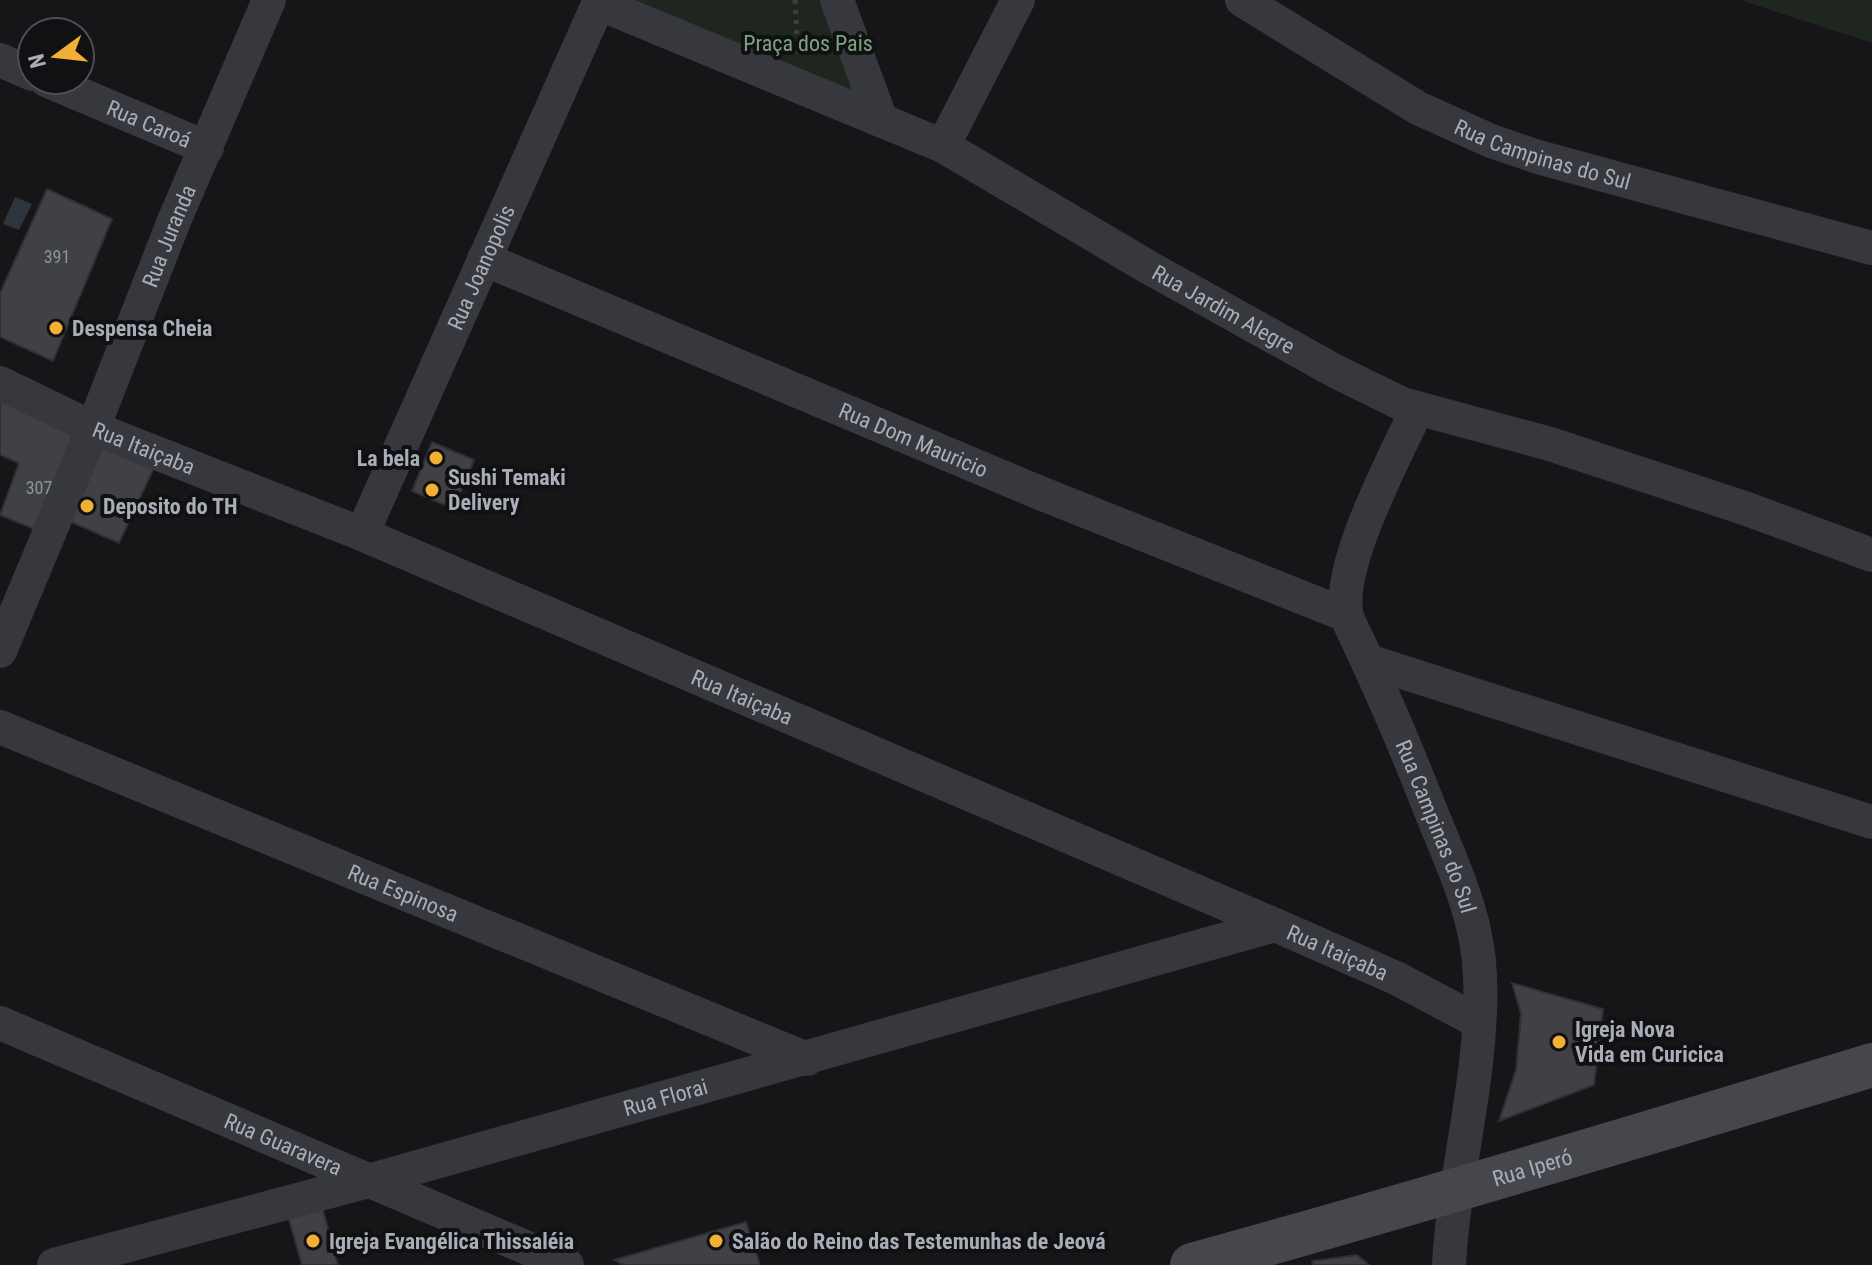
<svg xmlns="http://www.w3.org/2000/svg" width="1872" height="1265" font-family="'Roboto Condensed',sans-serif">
<rect width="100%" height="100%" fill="#161618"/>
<g fill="#1e261f">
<path d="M 605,0 L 837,0 L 881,119 Z"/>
<path d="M 1740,0 L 1872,0 L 1872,43 Z"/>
</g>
<path fill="#2c353c" d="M 15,197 L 32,204 L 19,230 L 3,224 Z"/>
<g fill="#404145" stroke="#303034" stroke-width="2">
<path d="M 47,189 L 112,219 L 53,361 L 0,337 L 0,293 Z"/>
<path d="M 0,392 L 93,429 L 46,534 L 0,515 L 19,463 L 0,455 Z"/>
<path d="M 95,431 L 158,459 L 119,543 L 62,518 Z"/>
<path d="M 432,442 L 474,460 L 454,509 L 412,491 Z"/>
<path d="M 1512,983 L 1603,1009 L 1594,1085 L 1499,1121 L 1516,1070 L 1521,1014 Z"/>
<path d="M 322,1207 L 338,1265 L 302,1265 L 288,1216 Z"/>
<path d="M 746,1222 L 760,1265 L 624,1265 L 614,1260 Z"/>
<path d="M 1357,1255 L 1369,1265 L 1313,1265 L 1312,1261 Z"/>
</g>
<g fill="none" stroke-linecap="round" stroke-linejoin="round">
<path stroke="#3d3f44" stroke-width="5" stroke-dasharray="4 6" stroke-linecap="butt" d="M 795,0 L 798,54"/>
<g stroke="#37383d" stroke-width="34">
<path d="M 837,0 L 881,120"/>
<path id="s1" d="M 1242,0 L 1418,108 L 1491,141 L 1538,157 L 1872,248"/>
<path id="s2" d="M 598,3 L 943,146 L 1148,267 L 1335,371 L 1402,404 L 1550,444 L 1744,508 L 1872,555"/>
<path d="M 0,60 L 32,74"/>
<path id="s3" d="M 46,80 L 207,148"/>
<path d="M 943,146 L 1018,0"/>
<path id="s4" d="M 484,259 L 1040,493 L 1346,615"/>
<path id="s5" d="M 0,383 L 93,428 L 362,534 L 1275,925 L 1396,978 L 1479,1022"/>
<path id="s6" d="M 1417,409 C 1396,456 1332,572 1348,620 C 1378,682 1405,745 1430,809 C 1452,864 1478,916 1480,976 C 1484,1073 1454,1169 1449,1265"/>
<path id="s7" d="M 362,534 L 600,0"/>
<path id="s8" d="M 0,651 L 93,428 L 174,221 L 269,0"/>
<path d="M 1368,661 L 1872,822"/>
<path id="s9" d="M 0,727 L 807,1059"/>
<path id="s10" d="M 0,1023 L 567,1265"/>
<path id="s11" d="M 54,1265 L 372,1180 L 1275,925"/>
</g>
<path stroke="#45474d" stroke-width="44" id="s12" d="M 1192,1265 C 1420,1202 1646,1134 1872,1065"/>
</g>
<g fill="#f2b134" stroke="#111113" stroke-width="3">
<circle cx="56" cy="328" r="8"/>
<circle cx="436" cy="458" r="8"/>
<circle cx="432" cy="490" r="8"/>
<circle cx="87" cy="506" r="8"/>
<circle cx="1559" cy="1042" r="8"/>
<circle cx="313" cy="1241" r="8"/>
<circle cx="716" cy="1241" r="8"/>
</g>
<g text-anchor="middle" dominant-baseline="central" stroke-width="8" stroke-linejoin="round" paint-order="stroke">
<g font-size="18" fill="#8e929b">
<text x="57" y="256">391</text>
<text x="39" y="487">307</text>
</g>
<g font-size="22" fill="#7fa381" stroke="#111113">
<text x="808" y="43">Praça dos Pais</text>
</g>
<g font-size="22" fill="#a8adb8" stroke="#111113">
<text stroke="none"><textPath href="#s3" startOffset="112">Rua Caroá</textPath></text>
<text stroke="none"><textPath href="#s1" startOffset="340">Rua Campinas do Sul</textPath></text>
<text stroke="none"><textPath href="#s8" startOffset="448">Rua Juranda</textPath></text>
<text stroke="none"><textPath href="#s7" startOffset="292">Rua Joanopolis</textPath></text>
<text stroke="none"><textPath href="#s2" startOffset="698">Rua Jardim Alegre</textPath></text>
<text stroke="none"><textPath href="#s4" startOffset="466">Rua Dom Mauricio</textPath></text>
<text stroke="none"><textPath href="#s5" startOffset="158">Rua Itaiçaba</textPath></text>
<text stroke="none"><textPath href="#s5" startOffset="806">Rua Itaiçaba</textPath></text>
<text stroke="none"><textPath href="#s6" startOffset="450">Rua Campinas do Sul</textPath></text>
<text stroke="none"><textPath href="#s9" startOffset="436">Rua Espinosa</textPath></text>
<text stroke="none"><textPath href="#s5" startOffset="1454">Rua Itaiçaba</textPath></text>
<text stroke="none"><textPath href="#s11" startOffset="634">Rua Florai</textPath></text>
<text stroke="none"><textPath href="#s10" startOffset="308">Rua Guaravera</textPath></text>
<text stroke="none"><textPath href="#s12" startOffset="354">Rua Iperó</textPath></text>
</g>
<g font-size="22" font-weight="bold" fill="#a8adb8" stroke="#111113" text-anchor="start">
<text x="72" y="328">Despensa Cheia</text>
<text x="420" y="458" text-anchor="end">La bela</text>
<text x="448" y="477">Sushi Temaki<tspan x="448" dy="25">Delivery</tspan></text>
<text x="103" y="506">Deposito do TH</text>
<text x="1575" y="1029">Igreja Nova<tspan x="1575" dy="25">Vida em Curicica</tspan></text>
<text x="329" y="1241">Igreja Evangélica Thissaléia</text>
<text x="732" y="1241">Salão do Reino das Testemunhas de Jeová</text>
</g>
</g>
<g transform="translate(56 56) rotate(255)"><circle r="38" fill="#111113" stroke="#4d4f55" stroke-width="2"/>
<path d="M0-6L14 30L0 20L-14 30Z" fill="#f2b134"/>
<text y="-12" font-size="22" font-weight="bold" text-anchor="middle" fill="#a8adb8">N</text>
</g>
</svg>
